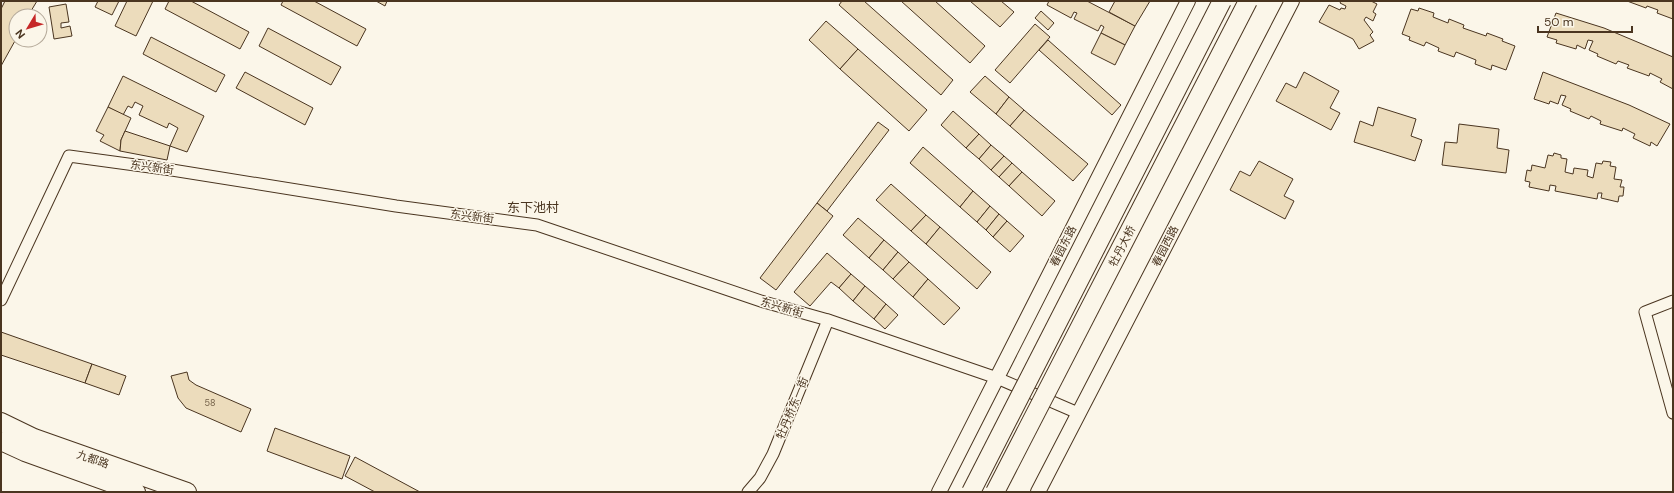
<svg xmlns="http://www.w3.org/2000/svg" width="1674" height="493" font-family="'DM Sans','Noto Sans SC',sans-serif">
<rect width="100%" height="100%" fill="#fbf6e9"/>
<g fill="#ecdcbc" stroke="#4a3520">
<path d="M 5,1 L 37,1 L 28,16 L 16,16 L 16,39 L 1,66 L 1,9 Z"/>
<path d="M 98,1 L 119,1 L 112,15 L 95,7 Z"/>
<path d="M 127,1 L 153,1 L 136,36 L 115,26 Z"/>
<path d="M 169,1 L 191,1 L 249,32 L 240,49 L 165,9 Z"/>
<path d="M 283,1 L 314,1 L 366,29 L 357,46 L 281,5 Z"/>
<path d="M 376,1 L 387,1 L 385,6 Z"/>
<path d="M 842,1 L 864,1 L 953,80 L 941,95 L 839,5 Z"/>
<path d="M 901,1 L 935,1 L 985,46 L 970,63 Z"/>
<path d="M 970,1 L 1001,1 L 1014,12 L 1000,27 Z"/>
<path d="M 1049,1 L 1087,1 L 1135,26 L 1125,45 L 1101,33 L 1104,27 L 1101,25 L 1098,31 L 1074,19 L 1077,13 L 1074,12 L 1071,18 L 1047,5 Z"/>
<path d="M 1115,1 L 1150,1 L 1135,26 L 1109,12 Z"/>
<path d="M 1341,1 L 1371,1 L 1377,4 L 1373,12 L 1376,14 L 1373,21 L 1366,17 L 1364,20 L 1373,32 L 1370,35 L 1374,41 L 1359,49 L 1353,39 L 1319,22 L 1329,5 L 1340,10 L 1341,8 L 1345,9 L 1346,6 L 1340,3 Z"/>
<path d="M 1627,1 L 1673,1 L 1673,19 L 1657,13 L 1658,10 L 1647,6 L 1646,8 Z"/>
<path d="M 66,4 L 69,22 L 61,23 L 61,28 L 70,26 L 72,36 L 54,39 L 49,7 Z"/>
<path d="M 1419,8 L 1434,13 L 1433,17 L 1448,23 L 1449,19 L 1464,25 L 1463,28 L 1486,36 L 1487,33 L 1503,39 L 1502,41 L 1515,46 L 1506,70 L 1492,65 L 1491,70 L 1475,64 L 1476,60 L 1456,52 L 1454,57 L 1438,51 L 1439,48 L 1426,42 L 1424,46 L 1409,40 L 1410,37 L 1402,34 L 1411,9 L 1418,11 Z"/>
<path d="M 1041,11 L 1054,23 L 1048,30 L 1035,18 Z"/>
<path d="M 1556,13 L 1604,28 L 1673,57 L 1673,89 L 1660,82 L 1662,79 L 1650,73 L 1649,76 L 1627,68 L 1629,65 L 1618,61 L 1616,64 L 1597,56 L 1598,54 L 1589,50 L 1593,41 L 1588,40 L 1585,49 L 1577,45 L 1576,49 L 1556,43 L 1557,40 L 1547,37 Z"/>
<path d="M 826,21 L 858,49 L 840,69 L 809,40 Z"/>
<path d="M 1035,24 L 1050,37 L 1010,83 L 995,70 Z"/>
<path d="M 268,28 L 341,67 L 331,85 L 259,46 Z"/>
<path d="M 1101,33 L 1125,45 L 1115,65 L 1091,53 Z"/>
<path d="M 151,37 L 225,75 L 216,92 L 143,54 Z"/>
<path d="M 1048,40 L 1121,105 L 1112,115 L 1039,50 Z"/>
<path d="M 858,49 L 927,110 L 909,131 L 840,69 Z"/>
<path d="M 245,72 L 313,108 L 305,125 L 236,88 Z"/>
<path d="M 1304,72 L 1339,91 L 1330,108 L 1340,113 L 1331,130 L 1276,101 L 1286,83 L 1296,88 Z"/>
<path d="M 1543,72 L 1629,105 L 1670,124 L 1657,146 L 1651,142 L 1650,146 L 1633,138 L 1635,134 L 1623,128 L 1622,131 L 1600,124 L 1601,121 L 1591,116 L 1589,119 L 1570,111 L 1571,109 L 1562,105 L 1566,96 L 1561,95 L 1558,104 L 1550,101 L 1549,104 L 1534,99 Z"/>
<path d="M 123,76 L 204,116 L 187,152 L 170,146 L 178,128 L 169,123 L 167,128 L 139,115 L 143,106 L 135,102 L 132,108 L 128,106 L 123,115 L 108,107 Z"/>
<path d="M 985,76 L 1009,97 L 996,114 L 970,92 Z"/>
<path d="M 1009,97 L 1024,110 L 1010,126 L 996,114 Z"/>
<path d="M 108,107 L 131,118 L 121,140 L 120,151 L 100,141 L 104,135 L 96,131 Z"/>
<path d="M 1378,107 L 1416,119 L 1411,136 L 1422,140 L 1415,161 L 1354,142 L 1360,121 L 1373,126 Z"/>
<path d="M 1024,110 L 1088,164 L 1073,181 L 1010,126 Z"/>
<path d="M 953,111 L 979,134 L 966,148 L 941,125 Z"/>
<path d="M 878,122 L 889,130 L 827,211 L 817,203 Z"/>
<path d="M 1459,124 L 1499,129 L 1497,148 L 1509,150 L 1506,173 L 1442,165 L 1445,142 L 1457,143 Z"/>
<path d="M 125,131 L 170,146 L 167,160 L 120,151 L 121,140 Z"/>
<path d="M 979,134 L 991,145 L 979,159 L 966,148 Z"/>
<path d="M 991,145 L 1004,156 L 991,170 L 979,159 Z"/>
<path d="M 923,147 L 973,191 L 960,207 L 910,163 Z"/>
<path d="M 1554,153 L 1561,155 L 1561,158 L 1567,159 L 1565,172 L 1573,174 L 1574,168 L 1588,170 L 1587,176 L 1593,178 L 1596,163 L 1602,164 L 1603,161 L 1611,162 L 1610,166 L 1616,167 L 1614,179 L 1622,180 L 1620,187 L 1624,187 L 1623,196 L 1619,196 L 1618,202 L 1601,198 L 1602,193 L 1598,193 L 1597,199 L 1555,191 L 1556,186 L 1550,185 L 1549,191 L 1529,187 L 1530,182 L 1525,181 L 1527,170 L 1531,171 L 1532,165 L 1545,168 L 1548,155 L 1553,156 Z"/>
<path d="M 1004,156 L 1012,163 L 999,177 L 991,170 Z"/>
<path d="M 1259,161 L 1293,179 L 1284,196 L 1294,201 L 1285,219 L 1230,190 L 1240,171 L 1250,176 Z"/>
<path d="M 1012,163 L 1022,172 L 1009,186 L 999,177 Z"/>
<path d="M 1022,172 L 1055,201 L 1042,216 L 1009,186 Z"/>
<path d="M 891,184 L 926,215 L 911,231 L 876,200 Z"/>
<path d="M 973,191 L 990,206 L 977,222 L 960,207 Z"/>
<path d="M 817,203 L 833,216 L 776,290 L 760,278 Z"/>
<path d="M 990,206 L 999,214 L 986,230 L 977,222 Z"/>
<path d="M 999,214 L 1007,221 L 993,237 L 986,230 Z"/>
<path d="M 926,215 L 940,227 L 926,244 L 911,231 Z"/>
<path d="M 858,218 L 884,240 L 869,258 L 843,235 Z"/>
<path d="M 1007,221 L 1024,236 L 1010,252 L 993,237 Z"/>
<path d="M 940,227 L 991,272 L 977,289 L 926,244 Z"/>
<path d="M 884,240 L 898,252 L 883,270 L 869,258 Z"/>
<path d="M 898,252 L 909,262 L 893,279 L 883,270 Z"/>
<path d="M 827,253 L 851,274 L 839,288 L 831,282 L 810,306 L 794,292 Z"/>
<path d="M 909,262 L 928,279 L 913,297 L 893,279 Z"/>
<path d="M 851,274 L 865,286 L 853,301 L 839,288 Z"/>
<path d="M 928,279 L 960,308 L 944,325 L 913,297 Z"/>
<path d="M 865,286 L 886,304 L 874,319 L 853,301 Z"/>
<path d="M 886,304 L 898,315 L 885,329 L 874,319 Z"/>
<path d="M 1,332 L 92,364 L 85,383 L 1,355 Z"/>
<path d="M 92,364 L 126,376 L 119,395 L 85,383 Z"/>
<path d="M 187,372 L 189,380 L 196,385 L 251,409 L 241,432 L 186,408 L 178,398 L 171,376 Z"/>
<path d="M 275,428 L 350,456 L 342,479 L 267,451 Z"/>
<path d="M 355,457 L 420,492 L 375,492 L 345,476 Z"/>
</g>
<g fill="none" stroke-linecap="round" stroke-linejoin="round">
<defs>
<g id="minor">
<path d="M 1,300 L 69,156 L 172,170 L 396,206 L 537,225 L 764,302 L 828,320 L 997,378 L 1078,413"/>
<path d="M 1673,301 L 1645,312 L 1673,413"/>
<path d="M 748,492 L 760,478 L 773,454 L 828,320"/>
</g>
<g id="tertiary">
<path d="M 939,492 L 1188,1"/>
<path d="M 1038,492 L 1292,1"/>
</g>
<g id="primary">
<path d="M 1,422 L 34,438 L 187,492"/>
<path d="M 1,441 L 25,452 L 136,492"/>
</g>
</defs>
<use href="#minor" stroke="#4a3520" stroke-width="13"/>
<use href="#tertiary" stroke="#4a3520" stroke-width="16"/>
<use href="#primary" stroke="#4a3520" stroke-width="20"/>
<use href="#minor" stroke="#fbf6e9" stroke-width="11"/>
<use href="#tertiary" stroke="#fbf6e9" stroke-width="14"/>
<use href="#primary" stroke="#fbf6e9" stroke-width="18"/>
<defs>
<g id="primary-bridge">
<path d="M 971,492 L 1222,1"/>
<path d="M 995,492 L 1248,1"/>
</g>
</defs>
<use href="#primary-bridge" stroke="#4a3520" stroke-width="20" stroke-linecap="butt"/>
<use href="#primary-bridge" stroke="#fbf6e9" stroke-width="18"/>
</g>
<g text-anchor="middle" dominant-baseline="central" stroke-width="3" stroke-linejoin="round" paint-order="stroke">
<g font-size="9" fill="#725f47">
<text x="210" y="403">58</text>
</g>
<g font-size="11" fill="#4a3520" stroke="#fbf6e9">
<text transform="translate(152 167) rotate(8)">东兴新街</text>
<text transform="translate(472 216) rotate(7)">东兴新街</text>
<text transform="translate(1063 246) rotate(-63)">春园东路</text>
<text transform="translate(1122 246) rotate(-63)">牡丹大桥</text>
<text transform="translate(1165 246) rotate(-63)">春园西路</text>
<text transform="translate(782 307) rotate(16)">东兴新街</text>
<text transform="translate(792 408) rotate(-68)">牡丹桥东一街</text>
<text transform="translate(93 459) rotate(19)">九都路</text>
</g>
<g font-size="13" fill="#4a3520" stroke="#fbf6e9">
<text x="533" y="207">东下池村</text>
</g>
</g>
<rect width="1674" height="493" fill="none" stroke="#4a3520" stroke-width="4"/>
<g transform="translate(28 28) rotate(232)"><circle r="19" fill="#fbf6e9" stroke="#b4a999"/>
<path d="M0-3L7 15L0 10L-7 15Z" fill="#c62828"/>
<text y="-6" font-size="11" font-weight="bold" text-anchor="middle" fill="#4a3520">N</text>
</g>
<path d="M1538 26v6h94v-6" fill="none" stroke="#4a3520" stroke-width="2"/>
<text x="1544" y="26" font-size="12" fill="#4a3520" stroke="#fbf6e9" stroke-width="3" paint-order="stroke">50 m</text>
</svg>
